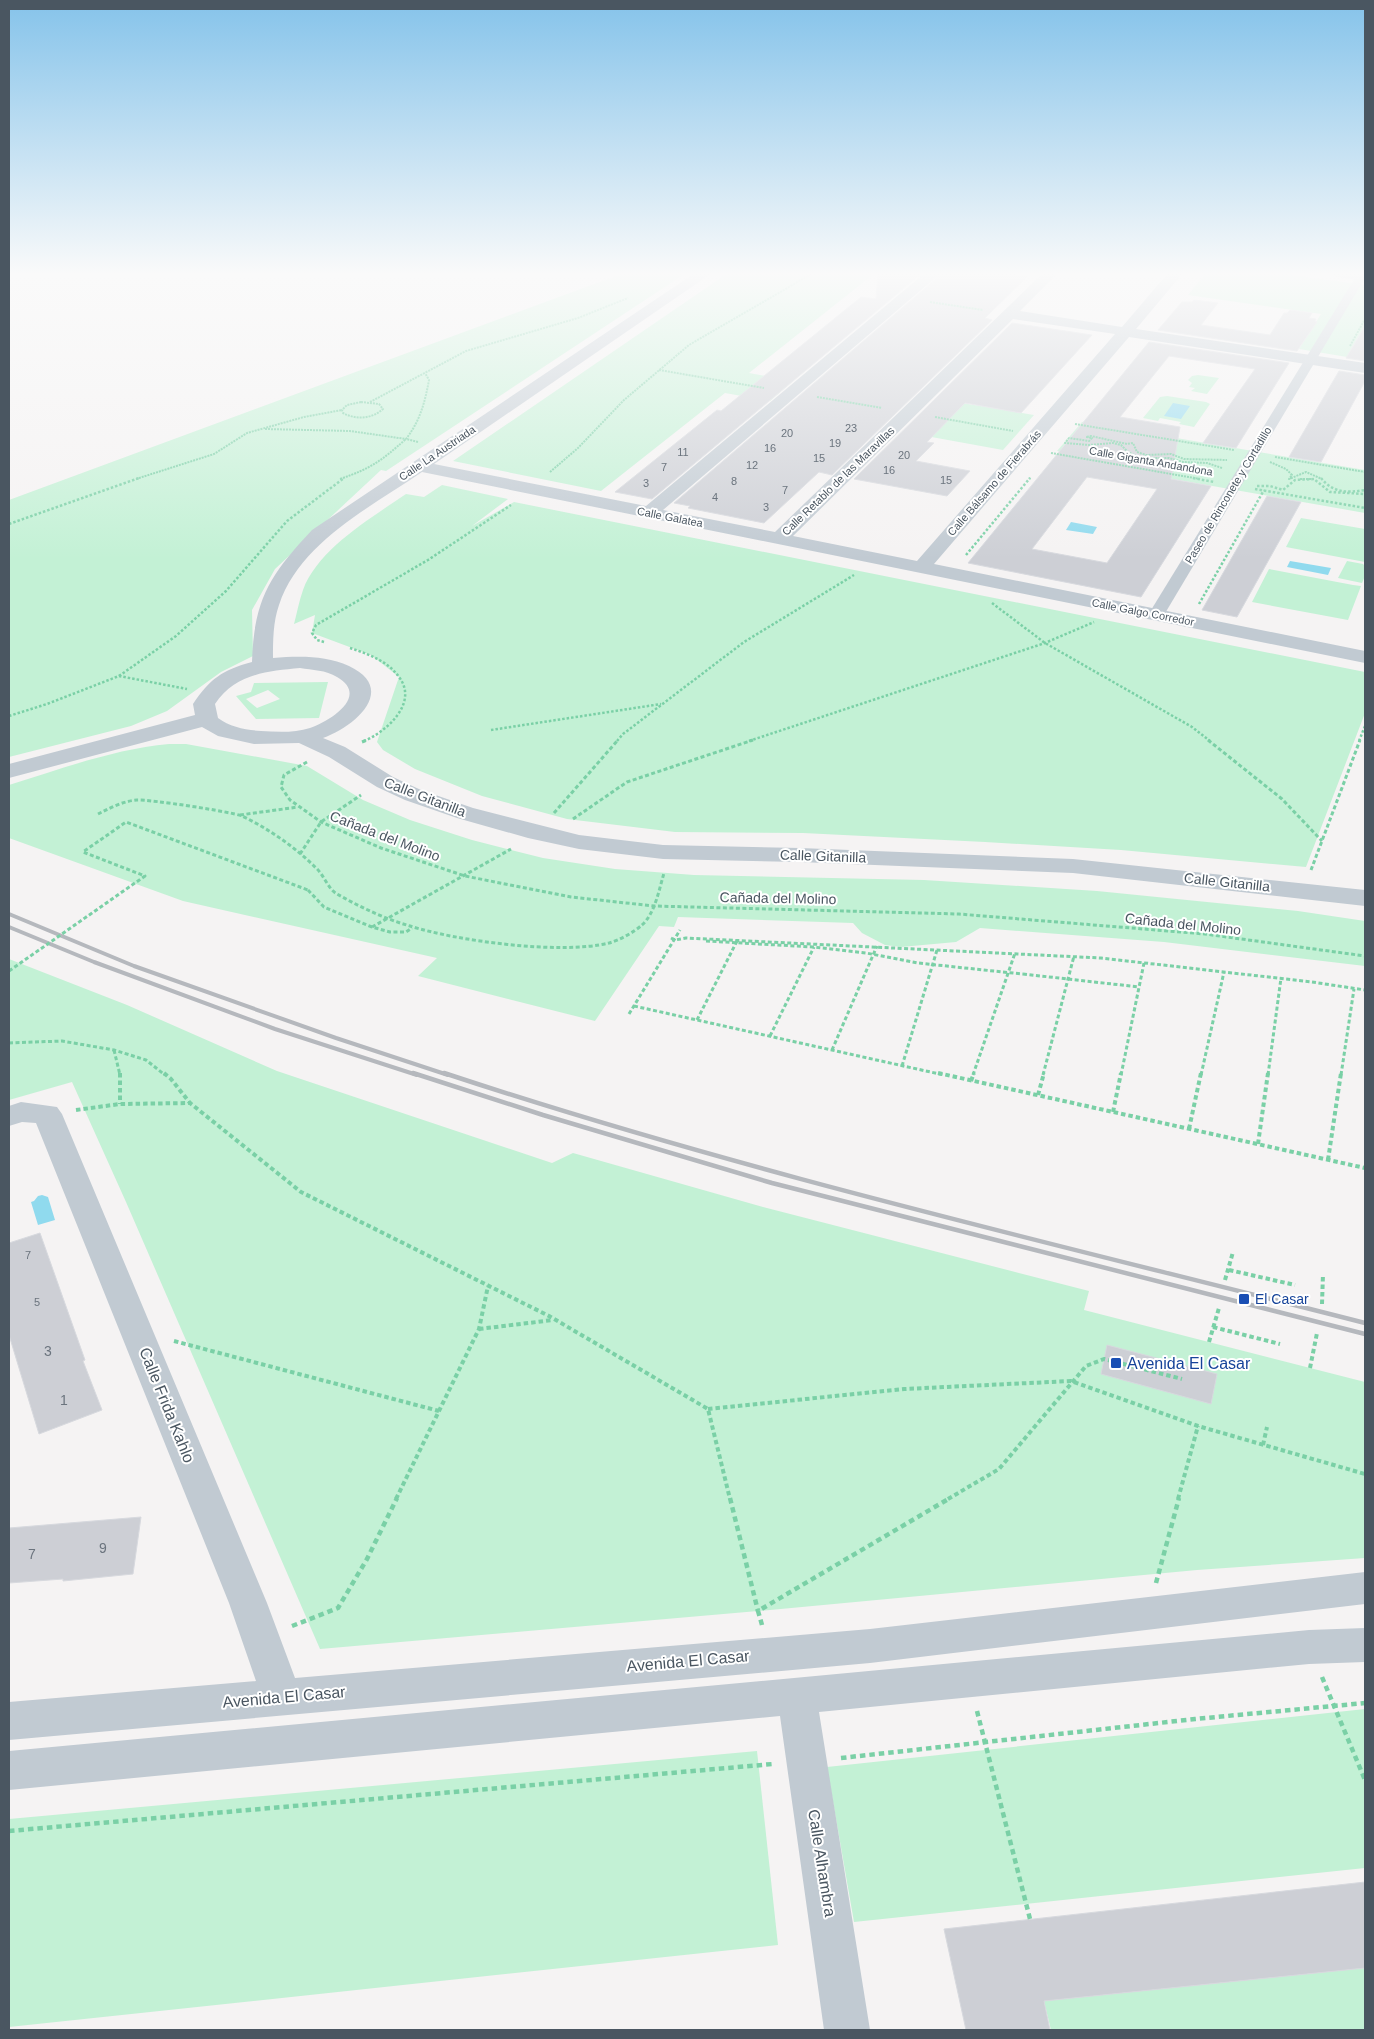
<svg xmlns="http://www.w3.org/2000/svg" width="1374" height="2039" font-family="Helvetica,sans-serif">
<rect width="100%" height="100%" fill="#f5f3f3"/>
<g fill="#c3f1d5" fill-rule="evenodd">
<path d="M 624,273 L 686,273 L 386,471 L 381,470 L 275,569 L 252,610 L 253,656 L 221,672 L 167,711 L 131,726 L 9,757 L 9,500 Z"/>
<path d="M 728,273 L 875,273 L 749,373 L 793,381 L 770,401 L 725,393 L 601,491 L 453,461 Z"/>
<path d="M 1206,273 L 1277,273 L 1365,285 L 1365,326 L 1347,357 L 1299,349 L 1321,314 L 1188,295 Z"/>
<path d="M 1198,375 L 1219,378 L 1207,394 L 1191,391 L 1195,388 L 1189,387 L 1192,383 L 1188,380 L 1192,376 Z"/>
<path d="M 1167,396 L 1206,402 L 1210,404 L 1194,427 L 1179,424 L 1181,422 L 1160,418 L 1158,421 L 1143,418 L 1160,397 Z"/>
<path d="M 938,399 L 1034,415 L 1003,450 L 904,432 Z"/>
<path d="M 1082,422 L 1365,470 L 1365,513 L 1054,458 L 1059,451 L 1057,451 Z"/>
<path d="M 442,485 L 508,499 L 472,526 L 514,502 L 1365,672 L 1365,713 L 1306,867 L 1121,850 L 985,842 L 803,833 L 675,832 L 567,819 L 482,796 L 415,769 L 383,750 L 377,742 L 399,677 L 371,655 L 312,633 L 315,615 L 294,624 C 297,613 299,601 303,590 C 318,549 371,518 406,494 L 424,497 Z"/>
<path d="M 1301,518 L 1365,529 L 1365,562 L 1286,547 Z"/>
<path d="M 1347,561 L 1363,564 L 1365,566 L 1365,576 L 1362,583 L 1338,578 Z"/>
<path d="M 1269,569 L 1353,585 L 1361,586 L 1348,620 L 1252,602 Z"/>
<path d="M 328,682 L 319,718 L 256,719 L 236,696 L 251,692 L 254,683 ZM 268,690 L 280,699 L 257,708 L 246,699 Z"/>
<path d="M 169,744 L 186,744 L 307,766 L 363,800 L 410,820 L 472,840 L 543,858 L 615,869 L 694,875 L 924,880 L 1097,891 L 1298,911 L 1365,921 L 1365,966 L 1164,942 L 980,928 L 956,942 L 901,947 L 885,945 L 862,933 L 853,923 L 678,917 L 674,927 L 659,926 L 595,1021 L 418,976 L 437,958 L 183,901 L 9,838 L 9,785 C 61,769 114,749 169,744 Z"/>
<path d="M 9,959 L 127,1005 L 277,1071 L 552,1163 L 573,1153 L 763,1207 L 1089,1291 L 1084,1310 L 1365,1382 L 1365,1558 L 1197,1570 L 758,1611 L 320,1649 L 126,1202 L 72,1082 L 9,1100 Z"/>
<path d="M 1365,1709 L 1365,1868 L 854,1922 L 827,1767 Z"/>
<path d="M 757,1751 L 778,1945 L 9,2027 L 9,1819 Z"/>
<path d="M 1365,1968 L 1365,2030 L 1051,2030 L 1044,2001 Z"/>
</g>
<g fill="#90daee">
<path d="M 1173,403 L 1190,406 L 1181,419 L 1164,416 Z"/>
<path d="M 1071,522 L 1097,527 L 1093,534 L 1066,530 Z"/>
<path d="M 1290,561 L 1331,568 L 1328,575 L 1287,567 Z"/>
<path d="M 42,1195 L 48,1197 L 55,1220 L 38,1225 L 31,1202 L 34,1201 L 38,1196 Z"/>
</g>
<g fill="#cdcfd5" stroke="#d7d9de" fill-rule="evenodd">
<path d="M 878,273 L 922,273 L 652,499 L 615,492 L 717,410 L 721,411 L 861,297 L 876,299 Z"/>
<path d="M 943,273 L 1002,273 L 1027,277 L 985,318 L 992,320 L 832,475 L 819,472 L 764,523 L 688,508 L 690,506 L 674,503 Z"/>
<path d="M 1194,300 L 1218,303 L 1201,325 L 1270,335 L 1284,313 L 1287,313 L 1290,310 L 1312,313 L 1309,318 L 1316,319 L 1315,321 L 1317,322 L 1297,351 L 1158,330 L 1182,302 L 1192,302 Z"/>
<path d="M 1012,323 L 1092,335 L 1021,413 L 965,403 L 927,442 L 934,443 L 916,461 L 970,471 L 947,496 L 854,479 Z"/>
<path d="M 1365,326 L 1365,361 L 1346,358 Z"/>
<path d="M 1149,342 L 1289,363 L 1236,448 L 1203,443 L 1255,369 L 1169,356 L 1120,417 L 1180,427 L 1171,479 L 1211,486 L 1141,597 L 968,563 ZM 1087,477 L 1157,489 L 1107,563 L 1032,549 Z"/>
<path d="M 1339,371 L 1365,375 L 1365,381 L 1321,462 L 1289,457 Z"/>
<path d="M 1267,496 L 1301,502 L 1237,617 L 1202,610 Z"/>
<path d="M 40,1233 L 85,1360 L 83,1361 L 102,1410 L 39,1434 L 9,1335 L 9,1243 Z"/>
<path d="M 1107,1345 L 1217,1374 L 1211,1404 L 1101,1374 Z"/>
<path d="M 141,1517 L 133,1574 L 63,1581 L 63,1579 L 9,1583 L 9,1528 Z"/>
<path d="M 1365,1882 L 1365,1968 L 1044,2001 L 1050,2030 L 966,2030 L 944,1929 Z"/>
</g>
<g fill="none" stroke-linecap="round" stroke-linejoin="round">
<g stroke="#7ad0a6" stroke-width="2" stroke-dasharray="2 1" stroke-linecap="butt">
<path d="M 1309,273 L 1318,274"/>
<path d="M 930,302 L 983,310"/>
<path d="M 1350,346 L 1365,319"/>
<path d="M 659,370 L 764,388"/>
<path d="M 817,397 L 882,408"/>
<path d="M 361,402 L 379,404 L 383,409 C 372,419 356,420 343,413 L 342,410 L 347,405 Z"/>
<path d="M 370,402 L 466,351 L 578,318 L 628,298"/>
<path d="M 935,417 L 1013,431"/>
<path d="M 1075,424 L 1234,450"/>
<path d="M 265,429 L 350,431 L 406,439"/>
<path d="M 418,442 L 406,439 C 420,421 425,402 429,380 L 425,373"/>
<path d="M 1051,453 L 1200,479"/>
<path d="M 1275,457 L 1365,472"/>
<path d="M 1270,462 L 1286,469 L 1292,475 L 1289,479 L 1306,472 L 1322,479"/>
<path d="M 1222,468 L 1207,463 L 1183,462 L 1169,458 L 1140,458 L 1128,452 L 1121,445 L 1113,443 L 1089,445 L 1065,443 L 1069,438 L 1089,441 L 1092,438 L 1086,437 L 1091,436 L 1127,444 L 1133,443 L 1137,452 L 1146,455 L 1171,454 L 1184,459 L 1227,460"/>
<path d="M 550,472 L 578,448 L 624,400 L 689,345 L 813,273"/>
<path d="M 136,479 L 214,454 L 247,433 L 304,417 L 342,410"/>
<path d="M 340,479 C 372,468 381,461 406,439"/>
<path d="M 1029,479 L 1031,477"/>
<path d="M 1300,479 L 1315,479"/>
</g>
<g stroke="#7ad0a6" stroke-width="2.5" stroke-dasharray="2.5 2" stroke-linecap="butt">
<path d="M 1193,478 L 1214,482"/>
<path d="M 1290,478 L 1291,478"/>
<path d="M 1321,478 C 1333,493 1347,493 1365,490"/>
<path d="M 1257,486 L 1270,486 L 1283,490 L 1295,480 L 1314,479 L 1330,492 L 1365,494"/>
<path d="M 1255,489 L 1365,508"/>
<path d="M 9,524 L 139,478"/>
<path d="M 966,555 L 1030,478"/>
<path d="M 992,603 L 1045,643 L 1192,727 L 1210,741"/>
<path d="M 1199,604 L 1264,490"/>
<path d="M 324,642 L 317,640 L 312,633 L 316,625 L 428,560 L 511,505"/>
<path d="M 350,648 C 368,654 388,661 399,677 C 419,703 386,732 364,741"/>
<path d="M 119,676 L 176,636 L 226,591 L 287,521 L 344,478"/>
<path d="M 9,716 L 47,704 L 119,676 L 187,689"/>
<path d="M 491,730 L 661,704"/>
<path d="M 617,741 L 623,734 L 744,642 L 854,575"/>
<path d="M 749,741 L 1045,643 L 1094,622"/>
<path d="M 1359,741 L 1365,726"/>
</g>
<g stroke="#7ad0a6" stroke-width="3" stroke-dasharray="4 2.5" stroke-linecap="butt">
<path d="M 1208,740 L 1282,799 L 1322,841"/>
<path d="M 362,742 L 367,740"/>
<path d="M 307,762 L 284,775 L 281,787 L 290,800 L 321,822 L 381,848 L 465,876 L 571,897 L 654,906 L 959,914 L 1205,934 L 1365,956"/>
<path d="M 554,813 L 618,740"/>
<path d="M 98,814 C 110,808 123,801 137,800 C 148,799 233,812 242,816 C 269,829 295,847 316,868 C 324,875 328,889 337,894 C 360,907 385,919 410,926 C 457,941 561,955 609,943 C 620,940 634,932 642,925 C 655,913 659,890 664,873"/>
<path d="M 240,815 L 298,807"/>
<path d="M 573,819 L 627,782 L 753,740"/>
<path d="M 300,854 L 321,822 L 361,795"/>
<path d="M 1311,870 L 1360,740"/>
<path d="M 308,890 L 324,907 L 372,927 L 390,932 L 406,932 L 412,928"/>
<path d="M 372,927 L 511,849"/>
<path d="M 671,938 L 675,940 L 686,938 L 1101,958 L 1312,982 L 1365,990"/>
<path d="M 706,941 L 813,947 L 866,953 L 918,963 L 1003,972"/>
<path d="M 1023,974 L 1139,987"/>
<path d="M 634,1006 L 944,1075"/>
<path d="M 629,1014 L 680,930"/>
<path d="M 697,1020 L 737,941"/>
<path d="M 770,1036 L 814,947"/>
<path d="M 9,1043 L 62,1041 L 114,1050 L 146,1060 L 165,1075"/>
<path d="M 114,1050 L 120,1075"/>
<path d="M 832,1050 L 877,946"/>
<path d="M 902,1066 L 937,950"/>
<path d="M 973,1075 L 1015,953"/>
<path d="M 1043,1075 L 1074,956"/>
<path d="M 1121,1075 L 1144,963"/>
<path d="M 1201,1075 L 1224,972"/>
<path d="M 1268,1075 L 1281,978"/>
<path d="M 1341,1075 L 1354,989"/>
</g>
<g stroke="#7ad0a6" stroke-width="4" stroke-dasharray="4.5 3" stroke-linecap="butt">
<path d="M 120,1073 L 120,1104"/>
<path d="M 164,1073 L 171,1079 L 190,1103"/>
<path d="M 938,1073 L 1365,1168"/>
<path d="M 971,1081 L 974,1073"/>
<path d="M 1038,1095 L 1044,1073"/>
<path d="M 76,1110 L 120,1104 L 190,1103 L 301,1192 L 549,1316 L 708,1409 L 730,1499"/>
<path d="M 1113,1112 L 1121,1073"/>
<path d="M 1189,1129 L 1201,1073"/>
<path d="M 1258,1144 L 1268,1073"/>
<path d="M 1328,1160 L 1341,1073"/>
<path d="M 1229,1270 L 1295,1285"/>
<path d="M 1225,1280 L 1233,1252"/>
<path d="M 1322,1304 L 1323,1274"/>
<path d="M 1213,1327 L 1280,1344"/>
<path d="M 479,1329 L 553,1320"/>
<path d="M 174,1341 L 439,1411"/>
<path d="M 1209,1342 L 1219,1308"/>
<path d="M 1310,1368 L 1317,1333"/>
<path d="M 708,1409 L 904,1389 L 1071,1381 L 1198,1426 L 1365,1474"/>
<path d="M 1263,1445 L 1267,1427"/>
<path d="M 396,1499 L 479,1329 L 488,1286"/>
<path d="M 948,1499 L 999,1469 L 1086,1366 L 1104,1359 L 1182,1379"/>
<path d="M 1178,1499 L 1198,1426"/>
</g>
<g stroke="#7ad0a6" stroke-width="4.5" stroke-dasharray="5.5 4" stroke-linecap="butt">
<path d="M 730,1498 L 758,1611"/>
<path d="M 1156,1583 L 1179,1498"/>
<path d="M 762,1625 L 758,1611 L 950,1498"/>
<path d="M 292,1626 L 338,1608 L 367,1559 L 397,1498"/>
<path d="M 1322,1677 L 1365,1780"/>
<path d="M 977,1711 L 1030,1919"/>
<path d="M 841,1758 L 1195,1719 L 1365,1703"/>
<path d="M 9,1831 L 773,1764"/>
</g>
<path fill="#c1cad2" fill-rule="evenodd" d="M 1358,273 L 1365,273 L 1365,278 L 1164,615 L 1161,618 L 1151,618 L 1148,615 Z"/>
<g fill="#c1cad2" fill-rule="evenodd">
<path d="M 695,273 L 712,273 L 434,464 L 646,506 L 925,273 L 941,273 L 663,510 L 775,532 L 1043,273 L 1053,273 L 1055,276 L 1020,311 L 1122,327 L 1168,273 L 1183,273 L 1136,329 L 1365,363 L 1365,373 L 1129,337 L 934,564 L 1365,651 L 1365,663 L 422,472 C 371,507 300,542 279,605 C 273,622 273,641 273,658 C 298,656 325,655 349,666 C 398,689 355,727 323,738 L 345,747 L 393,777 L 421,790 L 473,808 L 579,835 L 663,845 L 800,848 L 1073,859 L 1365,890 L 1365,906 L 1073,873 L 800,862 L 663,859 L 579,849 L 528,838 L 457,818 L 405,800 L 377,787 L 329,757 L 299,743 L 254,744 L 218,736 L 202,727 L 9,778 L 9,764 L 195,715 L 193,704 C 210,679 222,670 252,662 C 254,599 270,575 312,530 ZM 1013,319 L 1115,334 L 917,561 L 793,536 ZM 300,668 C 312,670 326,670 337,677 C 370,696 330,721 310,728 C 295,733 277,732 261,731 C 246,730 230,727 218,718 L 215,704 C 235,674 267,671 300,668 Z"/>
<path d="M 1330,273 L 1365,273 L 1365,281 L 1337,277 Z"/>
<path d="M 21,1102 L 57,1107 L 62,1114 L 267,1603 L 295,1678 L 870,1629 L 1365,1572 L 1365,1604 L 870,1663 L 9,1740 L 9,1702 L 256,1681 L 229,1603 L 36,1123 L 22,1122 L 9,1126 L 9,1106 Z"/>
<path d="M 1365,1628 L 1365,1662 L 1309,1664 L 819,1712 L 870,2030 L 824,2030 L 780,1716 L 9,1790 L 9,1751 L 1309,1630 Z"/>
</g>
<g stroke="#b5b8bd" stroke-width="4">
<path d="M 9,914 L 134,966 L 336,1038 L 448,1075"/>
<path d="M 9,927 L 94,962 L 275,1029 L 417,1075"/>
</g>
<g stroke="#b5b8bd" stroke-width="4.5">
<path d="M 413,1073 L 543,1115 L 772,1183 L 1365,1334"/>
<path d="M 444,1073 C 746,1173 1057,1244 1365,1323"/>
</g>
<g stroke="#7ad0a6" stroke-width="3" stroke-dasharray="4 2.5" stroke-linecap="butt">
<path d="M 9,971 L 145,876 L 83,852 L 126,822 L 308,890"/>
<path d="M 1003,972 L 1023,974"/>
</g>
</g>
<linearGradient id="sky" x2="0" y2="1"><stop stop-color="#85c3ea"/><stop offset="0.49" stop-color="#fafafa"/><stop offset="1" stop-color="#fafafa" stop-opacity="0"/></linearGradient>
<rect width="1374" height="559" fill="url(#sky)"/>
<g fill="#1a4fb4" stroke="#fff" stroke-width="2">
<rect x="1238" y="1293" width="12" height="12" rx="2.5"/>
<rect x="1110" y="1357" width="12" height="12" rx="2.5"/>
</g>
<g text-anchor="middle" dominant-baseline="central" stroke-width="4" stroke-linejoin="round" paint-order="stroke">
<g font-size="11" fill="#6b747e">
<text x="851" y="428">23</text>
<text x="787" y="433">20</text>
<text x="835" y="443">19</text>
<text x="770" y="448">16</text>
<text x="683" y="452">11</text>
<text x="904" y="455">20</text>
<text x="819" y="458">15</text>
<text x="752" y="465">12</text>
<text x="664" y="467">7</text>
<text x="889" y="470">16</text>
<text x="946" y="480">15</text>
<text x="734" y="481">8</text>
<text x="646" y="483">3</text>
<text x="785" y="490">7</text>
<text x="715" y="497">4</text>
<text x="766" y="507">3</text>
<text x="28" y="1255">7</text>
<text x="37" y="1302">5</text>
</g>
<g font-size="11" fill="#4a5661" stroke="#fff">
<text transform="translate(437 453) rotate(-34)">Calle La Austriada</text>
<text transform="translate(1151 461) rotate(10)">Calle Giganta Andandona</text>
<text transform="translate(838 481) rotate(-44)">Calle Retablo de las Maravillas</text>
<text transform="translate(994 483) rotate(-49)">Calle Bálsamo de Fierabrás</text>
<text transform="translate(1228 495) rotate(-59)">Paseo de Rinconete y Cortadillo</text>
<text transform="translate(670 517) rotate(11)">Calle Galatea</text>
<text transform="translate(1143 612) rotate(11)">Calle Galgo Corredor</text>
</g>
<g font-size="14" fill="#4a5661" stroke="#fff">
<text transform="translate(425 797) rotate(21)">Calle Gitanilla</text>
<text transform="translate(385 836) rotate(21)">Cañada del Molino</text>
<text transform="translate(823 856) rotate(2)">Calle Gitanilla</text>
<text transform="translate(1227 882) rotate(6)">Calle Gitanilla</text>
<text transform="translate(778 898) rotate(1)">Cañada del Molino</text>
<text transform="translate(1183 924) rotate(6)">Cañada del Molino</text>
</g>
<g font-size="14" fill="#164399" stroke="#fff" text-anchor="start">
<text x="1255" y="1299">El Casar</text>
</g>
<g font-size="14" fill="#6b747e">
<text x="48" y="1351">3</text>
<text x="64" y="1400">1</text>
<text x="103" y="1548">9</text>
<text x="32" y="1554">7</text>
</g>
<g font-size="16" fill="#164399" stroke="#fff" text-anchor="start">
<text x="1127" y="1363">Avenida El Casar</text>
</g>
<g font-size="16" fill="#4a5661" stroke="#fff">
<text transform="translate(167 1405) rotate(68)">Calle Frida Kahlo</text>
<text transform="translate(688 1661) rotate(-5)">Avenida El Casar</text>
<text transform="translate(284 1697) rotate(-5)">Avenida El Casar</text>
<text transform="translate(822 1863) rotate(81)">Calle Alhambra</text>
</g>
</g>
<rect width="1374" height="2039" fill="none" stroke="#4a5661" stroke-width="20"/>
</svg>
